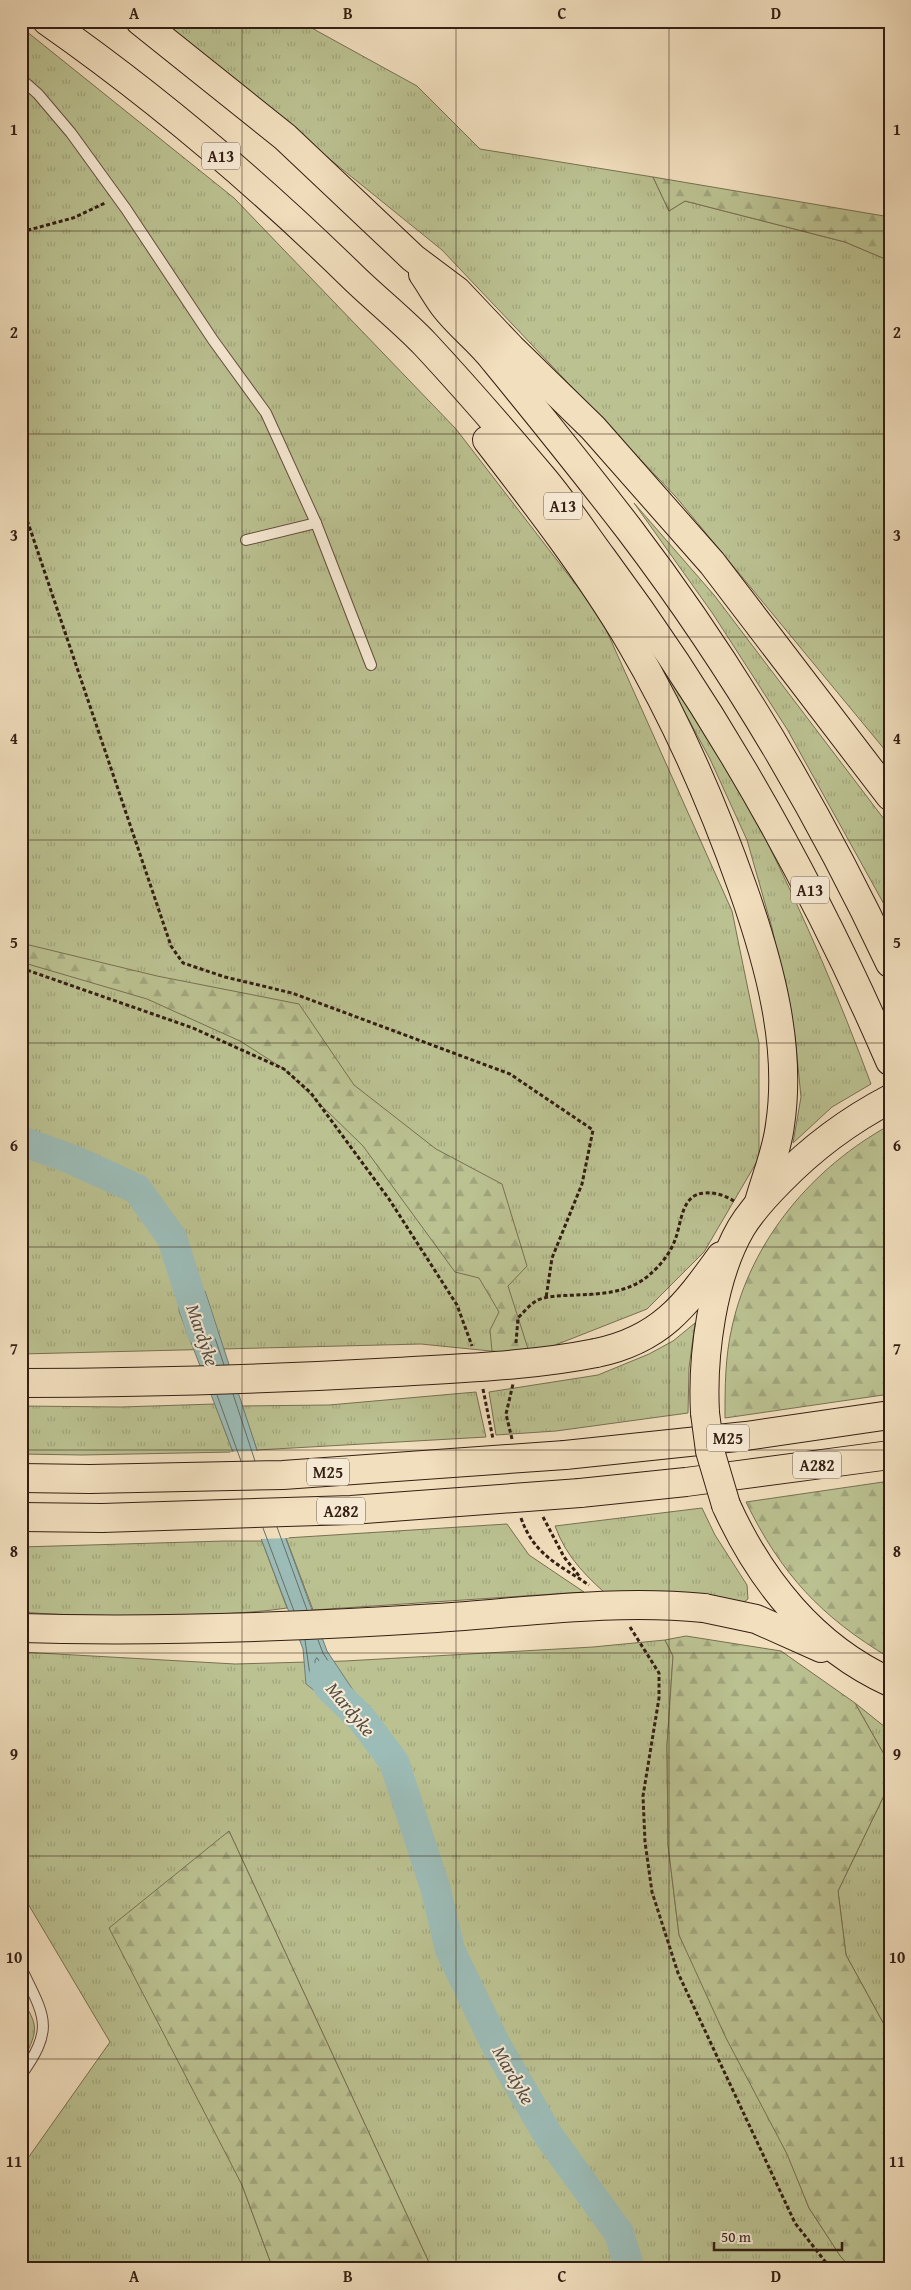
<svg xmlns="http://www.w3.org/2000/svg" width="911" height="2290" font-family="'Gentium Book Plus',serif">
<defs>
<pattern id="grass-tufts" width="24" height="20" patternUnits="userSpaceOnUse" patternTransform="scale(1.25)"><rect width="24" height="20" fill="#bbc191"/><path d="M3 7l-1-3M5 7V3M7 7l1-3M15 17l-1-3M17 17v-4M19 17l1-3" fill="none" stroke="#a1a57c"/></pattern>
<pattern id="forest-firs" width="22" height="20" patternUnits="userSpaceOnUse" patternTransform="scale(1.25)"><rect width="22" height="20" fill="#bbc191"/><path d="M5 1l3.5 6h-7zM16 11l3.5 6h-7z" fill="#a1a57c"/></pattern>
</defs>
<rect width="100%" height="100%" fill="#f2dfbe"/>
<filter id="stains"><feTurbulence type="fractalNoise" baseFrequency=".004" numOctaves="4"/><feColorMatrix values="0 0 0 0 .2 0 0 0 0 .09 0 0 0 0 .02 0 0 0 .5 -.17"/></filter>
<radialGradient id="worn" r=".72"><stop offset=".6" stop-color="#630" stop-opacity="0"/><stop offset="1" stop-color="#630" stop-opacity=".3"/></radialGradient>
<g fill="url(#grass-tufts)" stroke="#787052">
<path d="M 159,21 L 299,21 L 417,86 L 480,149 L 653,177 L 669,211 L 685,201 L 845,242 L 890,261 L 890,756 L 676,497 L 442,250 Z"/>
<path d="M 21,27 L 234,198 L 456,429 L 600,616 L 732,911 L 759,1043 L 759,1158 L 704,1252 L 647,1309 L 530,1355 L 421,1344 L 21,1354 Z"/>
<path d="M 634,503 L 714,595 L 890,827 L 890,915 L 787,729 L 713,614 Z"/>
<path d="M 653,654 C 692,714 732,774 765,838 C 805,918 840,1000 871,1084 L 832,1107 L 793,1143 L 801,1097 L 795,1036 L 772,928 L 747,840 L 710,759 Z"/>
<path d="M 695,1323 L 689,1368 L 688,1413 L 556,1431 L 496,1435 L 489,1392 L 598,1375 L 649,1354 L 673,1341 Z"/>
<path d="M 476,1392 L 486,1437 L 257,1450 L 242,1406 L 329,1405 Z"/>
<path d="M 215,1404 L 233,1452 L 82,1455 L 21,1454 L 21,1406 L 121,1407 Z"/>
<path d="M 702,1508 L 715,1535 L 747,1585 L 748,1599 L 741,1604 L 614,1601 C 588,1578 567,1559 555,1526 Z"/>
<path d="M 507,1524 L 529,1555 L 584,1592 L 313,1610 L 286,1538 Z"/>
<path d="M 225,1541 L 262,1541 L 287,1608 C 248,1614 209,1614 170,1615 C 120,1616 71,1616 21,1612 L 21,1547 Z"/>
<path d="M 665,1640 L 673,1656 L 667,1745 L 668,1845 L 679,1935 L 788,2154 L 809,2208 L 841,2257 L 852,2269 L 432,2269 L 229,1831 L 242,2185 L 273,2269 L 21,2269 L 21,2168 L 110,2042 L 21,1892 L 21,1652 L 235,1664 L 345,1661 L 593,1647 Z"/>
<path d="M 855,1703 L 890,1731 L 890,1765 Z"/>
<path d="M 890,1783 L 890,2031 L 887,2030 L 846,1955 L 838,1891 Z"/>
<path d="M 21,1997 C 34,2021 41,2026 26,2054 L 25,2042 L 21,2038 C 26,2025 21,2011 21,1997 Z"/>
</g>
<g fill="url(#forest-firs)" stroke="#787052">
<path d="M 653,177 L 890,217 L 890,261 L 845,242 L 685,201 L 669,211 Z"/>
<path d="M 21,943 L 157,976 L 299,1004 L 354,1085 L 436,1149 L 502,1184 L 527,1266 L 508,1286 L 530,1355 L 492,1351 L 490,1330 L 499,1312 L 479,1278 L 455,1272 L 363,1146 L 284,1069 L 240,1041 L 147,999 L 21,962 Z"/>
<path d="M 890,1125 L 890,1394 L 725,1418 C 725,1387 725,1357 732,1327 C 751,1240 813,1167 890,1125 Z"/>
<path d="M 890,1481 L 890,1658 C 821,1617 781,1574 746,1502 Z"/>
<path d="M 686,1636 L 781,1651 L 855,1703 L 890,1765 L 890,1783 L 838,1891 L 846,1955 L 887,2030 L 890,2031 L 890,2269 L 852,2269 L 841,2257 L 809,2208 L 787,2154 L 726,2038 L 679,1935 L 668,1845 L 667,1745 L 673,1656 L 665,1640 Z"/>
<path d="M 229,1831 L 432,2269 L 273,2269 L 242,2185 L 109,1928 Z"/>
</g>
<path fill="#9cbcb7" stroke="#727d75" d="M 205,1291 L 286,1539 L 327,1651 L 361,1702 L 338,1709 L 306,1684 L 303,1649 L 262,1541 L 233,1452 L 179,1311 L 179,1297 Z"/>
<path fill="#f2dfbe" d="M 259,1451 L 289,1538 L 259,1539 L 230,1452 Z"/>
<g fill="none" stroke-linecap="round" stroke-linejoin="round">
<g stroke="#686e65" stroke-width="1">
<path d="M 196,1305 L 212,1348 L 210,1351 L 207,1349 L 191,1309 L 192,1306 Z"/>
<path d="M 206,1365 L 184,1309 L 185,1301 L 200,1298 L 202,1299 L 224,1365"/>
<path d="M 233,1394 L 255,1461"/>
<path d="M 217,1395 L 241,1461"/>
<path d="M 277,1527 L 307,1610"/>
<path d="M 263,1528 L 294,1611"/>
<path d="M 305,1640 L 311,1682 L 339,1703 L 350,1700 L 351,1697 L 323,1653 L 318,1640"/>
<path d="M 317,1658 L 338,1688 L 338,1692 L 317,1679 L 315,1661 Z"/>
</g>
<g stroke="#9cbcb7" stroke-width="30">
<path d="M 21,1141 L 71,1159 L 137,1189 L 172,1238 L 202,1332"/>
<path d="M 324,1675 L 328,1686 L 361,1718 L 394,1762 L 436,1890 L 450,1950 L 496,2045 L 548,2135 L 619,2233 L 630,2269"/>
</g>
<defs>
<g id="service">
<path d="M 21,79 L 38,94 L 71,133 L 126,209 L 213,340 L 266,413 L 316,523 L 371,665"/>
<path d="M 246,540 L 316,523"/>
<path d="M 21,1968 C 45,2017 55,2028 21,2075"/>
</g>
<g id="trunk">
<path d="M 47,21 C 157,98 259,185 355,279 C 378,301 403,321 425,344 C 465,387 504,432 542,477 C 564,503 583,532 603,559 C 719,715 813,883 890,1061"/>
<path d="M 140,21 L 285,137 L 413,258 L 457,291 L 511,348 L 593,428 L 712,563 L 890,796"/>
<path d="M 423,274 C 430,284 436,295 444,306 C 459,326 480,341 495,361 C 540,416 585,472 629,529 C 731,663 818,810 890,963"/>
<path d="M 487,440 C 538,506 589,572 631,643 C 677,721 713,804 743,889 C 769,963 792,1046 780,1125 C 777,1151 766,1177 759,1202"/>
<path d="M 596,1353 C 660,1340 685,1306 721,1256"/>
<path d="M 705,1413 C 702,1356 712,1278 741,1228 C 752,1210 766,1195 780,1181 C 813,1147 848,1121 890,1099"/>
<path d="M 580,1493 L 686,1482 L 890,1455"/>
<path d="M 726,1505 C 760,1580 813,1647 890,1682"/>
<path d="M 21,1517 L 102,1518"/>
<path d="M 704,1608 L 756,1619 L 821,1648"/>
<path d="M 21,1628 L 63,1629"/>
</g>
<g id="motorway">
<path d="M 565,1455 L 746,1436 L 890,1415"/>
<path d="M 21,1478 L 90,1479"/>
</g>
</defs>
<use href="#service" stroke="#644f3e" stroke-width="12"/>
<use href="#trunk" stroke="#341f13" stroke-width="30"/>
<use href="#motorway" stroke="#341f13" stroke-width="30"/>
<g stroke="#341f13" stroke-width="3" stroke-dasharray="4 2.5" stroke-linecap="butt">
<path d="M 21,232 L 73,218 L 105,203"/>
<path d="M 21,502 L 171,946 L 183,963 L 225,977 L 292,993 L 510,1074 L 593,1130 L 582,1184 L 552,1258 L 546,1298"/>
<path d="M 21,968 L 193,1028 L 284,1069 L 311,1093 L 389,1199 L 457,1305 L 472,1346"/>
<path d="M 516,1343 L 518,1318 C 524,1312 530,1304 538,1300 C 550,1295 563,1296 576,1295 C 601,1294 628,1293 648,1276 C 659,1267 670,1254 675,1240 C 682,1222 681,1194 705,1193 C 715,1192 726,1196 734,1201"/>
<path d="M 483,1389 L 493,1439"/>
<path d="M 512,1439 L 506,1414 L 513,1384"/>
<path d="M 543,1517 L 564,1557 L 580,1577"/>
<path d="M 521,1518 C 534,1555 558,1564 589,1585"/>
<path d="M 630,1627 L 659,1673 L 659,1698 L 643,1796 L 645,1842 L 652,1892 L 678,1973 L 795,2223 L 831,2269"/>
</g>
<use href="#service" stroke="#f7ead5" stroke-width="10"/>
<use href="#trunk" stroke="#f2dfbe" stroke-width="28"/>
<use href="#motorway" stroke="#f2dfbe" stroke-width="28"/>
<defs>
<g id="trunk-bridge">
<path d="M 21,1383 C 146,1383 271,1379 396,1372 C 463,1368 531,1366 596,1353"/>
<path d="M 705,1413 L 710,1451 L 726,1505"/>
<path d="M 102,1518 L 351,1510 L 580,1493"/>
<path d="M 63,1629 C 188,1631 312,1626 437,1618 C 526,1612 615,1599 704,1608"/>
</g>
<path id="motorway-bridge" d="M 90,1479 L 283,1475 L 565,1455"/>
</defs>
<use href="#trunk-bridge" stroke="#341f13" stroke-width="30" stroke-linecap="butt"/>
<use href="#motorway-bridge" stroke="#341f13" stroke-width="30" stroke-linecap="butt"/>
<use href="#trunk-bridge" stroke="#f2dfbe" stroke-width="28"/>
<use href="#motorway-bridge" stroke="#f2dfbe" stroke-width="28"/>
</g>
<path fill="none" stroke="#341f13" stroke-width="1" stroke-opacity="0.55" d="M 242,21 L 242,2269M 456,21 L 456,2269M 669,21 L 669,2269M 21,231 L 890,231M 21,434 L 890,434M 21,637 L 890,637M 21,840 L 890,840M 21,1043 L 890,1043M 21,1247 L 890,1247M 21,1450 L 890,1450M 21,1653 L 890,1653M 21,1856 L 890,1856M 21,2059 L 890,2059"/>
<g text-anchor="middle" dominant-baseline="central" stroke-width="4" stroke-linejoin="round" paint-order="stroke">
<g fill="#f7ead5" stroke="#6e5c4d" stroke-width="1">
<rect x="202" y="142.5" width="38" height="27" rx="4"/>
<rect x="544" y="492.5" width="38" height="27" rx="4"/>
<rect x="791" y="876.5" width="38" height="27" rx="4"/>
<rect x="707" y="1424.5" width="42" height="27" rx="4"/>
<rect x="793" y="1451.5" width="48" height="27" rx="4"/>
<rect x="307" y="1458.5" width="42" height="27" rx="4"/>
<rect x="317" y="1497.5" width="48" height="27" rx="4"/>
</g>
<g font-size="16" font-weight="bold" fill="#341f13">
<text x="221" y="156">A13</text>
<text x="563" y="506">A13</text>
<text x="810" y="890">A13</text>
<text x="728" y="1438">M25</text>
<text x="817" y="1465">A282</text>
<text x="328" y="1472">M25</text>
<text x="341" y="1511">A282</text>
</g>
<g font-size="19" font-style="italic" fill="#534e44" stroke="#f7ead5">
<text transform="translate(203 1335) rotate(71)">Mardyke</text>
<text transform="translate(351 1709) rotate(50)">Mardyke</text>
<text transform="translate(514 2075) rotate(60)">Mardyke</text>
</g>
</g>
<rect width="911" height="2290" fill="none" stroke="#f2dfbe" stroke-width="55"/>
<path d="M714 2242v8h128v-8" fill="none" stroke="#341f13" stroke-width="2.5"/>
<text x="721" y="2242" font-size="15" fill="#341f13" stroke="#f7ead5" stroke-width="4" paint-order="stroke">50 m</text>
<rect x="28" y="28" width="856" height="2234" fill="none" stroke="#341f13" stroke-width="2"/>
<g font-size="16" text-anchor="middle" font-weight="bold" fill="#341f13">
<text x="134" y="19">A</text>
<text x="348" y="19">B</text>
<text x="562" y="19">C</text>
<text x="776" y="19">D</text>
<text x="14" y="135">1</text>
<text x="897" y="135">1</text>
<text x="14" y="338">2</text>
<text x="897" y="338">2</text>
<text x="14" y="541">3</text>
<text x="897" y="541">3</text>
<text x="14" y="744">4</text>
<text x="897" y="744">4</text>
<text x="14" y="948">5</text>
<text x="897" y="948">5</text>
<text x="14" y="1151">6</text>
<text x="897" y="1151">6</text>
<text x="14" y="1354">7</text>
<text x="897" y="1354">7</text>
<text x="14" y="1557">8</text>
<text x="897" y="1557">8</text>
<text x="14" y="1760">9</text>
<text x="897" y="1760">9</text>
<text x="14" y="1963">10</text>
<text x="897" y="1963">10</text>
<text x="14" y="2167">11</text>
<text x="897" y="2167">11</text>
<text x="134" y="2282">A</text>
<text x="348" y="2282">B</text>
<text x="562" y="2282">C</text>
<text x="776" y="2282">D</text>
</g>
<rect width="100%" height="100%" filter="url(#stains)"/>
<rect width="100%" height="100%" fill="url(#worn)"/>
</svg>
